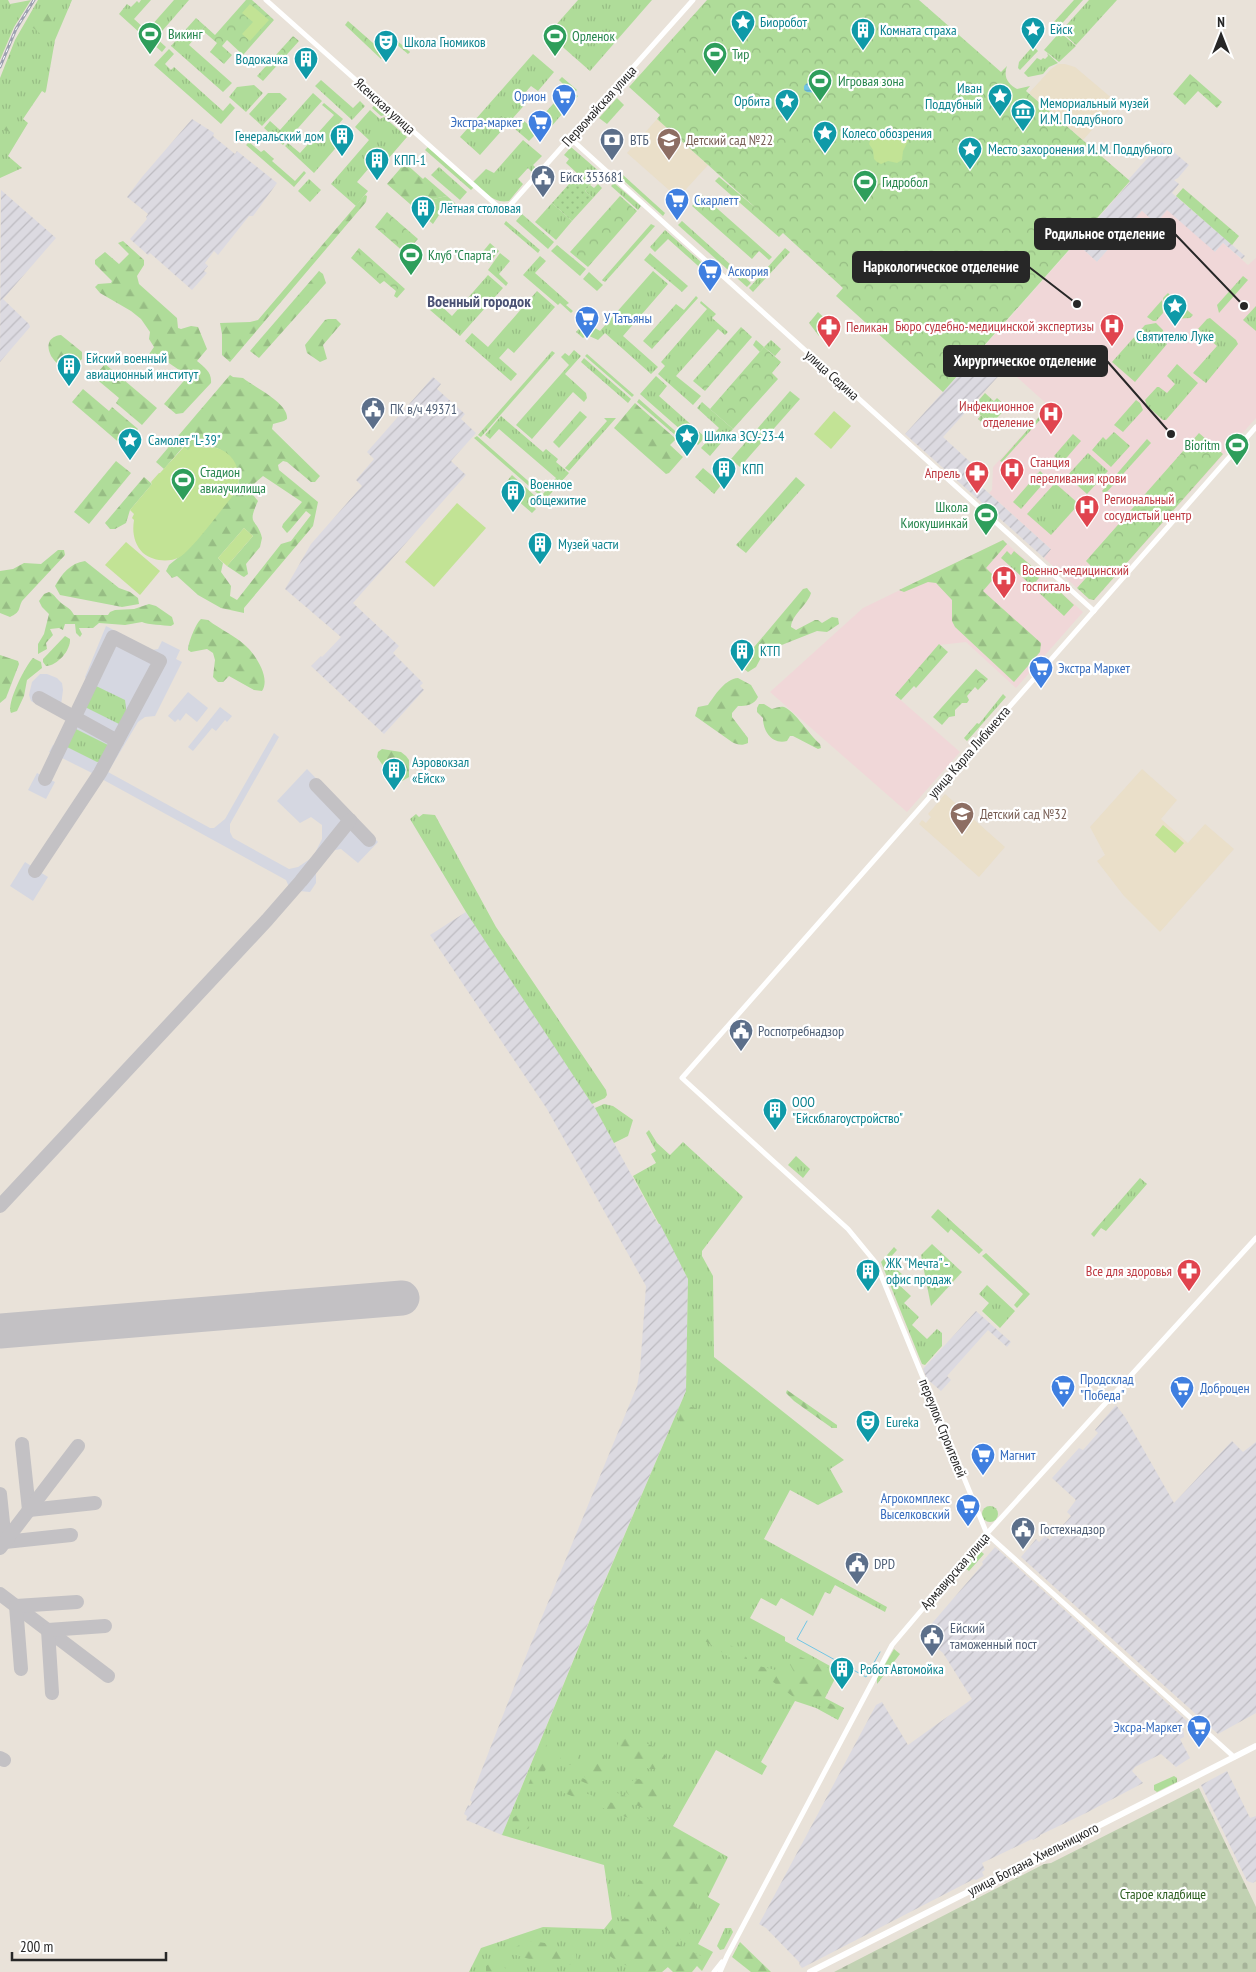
<svg xmlns="http://www.w3.org/2000/svg" width="1256" height="1972" font-family="'PT Sans Narrow',sans-serif">
<defs>
<pattern id="industrial-furrows" width="10" height="10" patternUnits="userSpaceOnUse" patternTransform="scale(1.25)"><rect width="10" height="10" fill="#dcdae1"/><path d="M-1 1l2-2M0 10L10 0M9 11l2-2" fill="none" stroke="#bdbbc1"/></pattern>
<pattern id="grass-tufts" width="24" height="20" patternUnits="userSpaceOnUse" patternTransform="scale(1.25)"><rect width="24" height="20" fill="#afdc99"/><path d="M3 7l-1-3M5 7V3M7 7l1-3M15 17l-1-3M17 17v-4M19 17l1-3" fill="none" stroke="#97bd84"/></pattern>
<pattern id="forest-firs" width="22" height="20" patternUnits="userSpaceOnUse" patternTransform="scale(1.25)"><rect width="22" height="20" fill="#afdc99"/><path d="M5 1l3.5 6h-7zM16 11l3.5 6h-7z" fill="#97bd84"/></pattern>
<pattern id="cemetery-stones" width="16" height="16" patternUnits="userSpaceOnUse" patternTransform="scale(1.25)"><rect width="16" height="16" fill="#c1d1b2"/><path d="M2 7V4a2 2 0 0 1 4 0v3zM10 15v-3a2 2 0 0 1 4 0v3z" fill="#a6b399"/></pattern>
<pattern id="park-crowns" width="20" height="18" patternUnits="userSpaceOnUse" patternTransform="scale(1.25)"><rect width="20" height="18" fill="#afdc99"/><path d="M2 6a3 3 0 1 1 6 0M12 15a3 3 0 1 1 6 0" fill="none" stroke="#97bd84"/></pattern>
<pattern id="garden-dots" width="8" height="8" patternUnits="userSpaceOnUse" patternTransform="scale(1.25)"><rect width="8" height="8" fill="#afdc99"/><path d="M2 2h.1M6 6h.1" fill="none" stroke="#97bd84" stroke-width="1.8" stroke-linecap="round"/></pattern>
<pattern id="water-rules" width="6" height="5" patternUnits="userSpaceOnUse" patternTransform="scale(1.25)"><rect width="6" height="5" fill="#72c6e5"/><path d="M0 2.5h6" fill="none" stroke="#63aac4"/></pattern>
</defs>
<rect width="100%" height="100%" fill="#e9e2d9"/>
<g fill="url(#industrial-furrows)">
<path d="M 192,119 L 214,133 L 213,136 L 235,154 L 237,151 L 277,183 L 253,216 L 249,216 L 218,255 L 214,251 L 205,263 L 208,266 L 204,271 L 207,273 L 192,290 L 150,253 L 148,255 L 130,239 L 147,219 L 146,217 L 148,214 L 127,197 L 142,177 Z"/>
<path d="M 1162,142 L 1189,165 L 1178,178 L 1174,180 L 1179,184 L 1172,193 L 1245,256 L 1242,259 L 1223,243 L 1215,252 L 1154,226 L 1150,222 L 1151,220 L 1142,211 L 1097,262 L 1076,243 L 1130,182 L 1128,180 Z"/>
<path d="M 1,190 L 56,238 L 3,299 L 29,324 L 30,327 L 0,362 Z"/>
<path d="M 981,350 L 1004,370 L 943,437 L 980,471 L 977,475 L 985,483 L 982,487 L 1052,550 L 1044,558 L 905,434 Z"/>
<path d="M 433,377 L 441,384 L 437,389 L 465,414 L 461,419 L 476,433 L 451,461 L 466,475 L 353,603 L 399,646 L 393,653 L 423,683 L 420,686 L 424,690 L 384,734 L 311,666 L 321,656 L 322,657 L 341,637 L 285,589 L 311,544 L 362,486 L 356,480 L 374,459 L 367,452 Z"/>
<path d="M 466,912 L 595,1108 L 658,1224 L 660,1223 L 688,1279 L 686,1391 L 593,1608 L 594,1609 L 502,1835 L 466,1820 L 467,1816 L 464,1814 L 468,1805 L 470,1806 L 472,1802 L 470,1800 L 528,1651 L 637,1386 L 640,1370 L 646,1286 L 547,1109 L 430,935 Z"/>
<path d="M 976,1311 L 1011,1342 L 1007,1347 L 988,1330 L 947,1376 L 951,1380 L 941,1391 L 927,1379 L 923,1369 Z"/>
<path d="M 1116,1405 L 1125,1417 L 1174,1503 L 1232,1441 L 1243,1452 L 1256,1442 L 1256,1713 L 1218,1734 L 1021,1557 L 1036,1539 L 1039,1542 L 1045,1536 L 1050,1540 L 1071,1516 L 1067,1512 L 1076,1500 L 1052,1478 L 1079,1448 L 1083,1450 L 1098,1433 L 1095,1430 Z"/>
<path d="M 995,1547 L 1188,1722 L 1183,1728 L 1184,1737 L 1180,1739 L 1190,1758 L 1176,1767 L 1161,1754 L 1135,1767 L 1132,1771 L 1143,1783 L 1086,1813 L 1040,1835 L 1040,1836 L 1033,1840 L 1032,1839 L 982,1863 L 985,1870 L 982,1872 L 984,1876 L 976,1880 L 974,1879 L 802,1968 L 799,1964 L 800,1963 L 766,1928 L 759,1924 L 876,1705 L 882,1702 L 908,1745 L 972,1699 L 943,1653 L 922,1635 L 983,1564 L 982,1562 Z"/>
<path d="M 1227,1771 L 1250,1818 L 1256,1816 L 1256,1881 L 1253,1883 L 1247,1881 L 1201,1785 Z"/>
</g>
<g fill="#eadfc9">
<path d="M 1058,64 L 1065,64 L 1075,67 L 1114,100 L 1111,104 L 1113,106 L 1083,140 L 1029,93 L 1051,69 Z"/>
<path d="M 657,119 L 708,165 L 678,198 L 627,153 Z"/>
<path d="M 1142,769 L 1177,800 L 1161,819 L 1188,843 L 1205,824 L 1234,849 L 1160,932 L 1124,896 L 1097,861 L 1105,855 L 1090,827 Z"/>
<path d="M 945,794 L 1005,847 L 979,877 L 919,824 L 922,820 L 926,823 L 931,817 L 928,814 Z"/>
</g>
<g fill="#f0d7d8">
<path d="M 1167,210 L 1215,252 L 1223,243 L 1248,265 L 1256,258 L 1256,418 L 1094,600 L 1089,599 L 1044,558 L 1051,549 L 989,493 L 992,490 L 993,467 L 1049,406 L 1007,368 L 1004,370 L 981,350 L 1076,243 L 1097,262 L 1142,211 L 1152,220 L 1150,222 L 1154,226 Z"/>
<path d="M 1003,540 L 1040,573 L 1040,579 L 1043,581 L 1047,580 L 1083,612 L 1016,688 L 966,642 L 939,645 L 895,695 L 960,752 L 907,812 L 770,692 L 863,608 Z"/>
</g>
<g fill="#d5d7e1">
<path d="M 106,626 L 152,650 L 158,649 L 162,641 L 180,650 L 176,659 L 182,662 L 155,716 L 145,717 L 138,722 L 108,772 L 210,828 L 214,828 L 225,819 L 274,733 L 279,737 L 230,824 L 230,832 L 233,838 L 289,869 L 298,867 L 313,857 L 322,839 L 322,825 L 311,817 L 300,823 L 277,801 L 307,769 L 378,842 L 358,863 L 341,849 L 330,851 L 320,862 L 316,872 L 316,883 L 310,892 L 299,891 L 265,930 L 256,923 L 289,887 L 286,880 L 100,778 L 40,872 L 48,877 L 33,901 L 10,886 L 25,862 L 33,867 L 94,774 L 60,757 L 49,779 L 55,782 L 46,799 L 28,790 L 37,773 L 43,776 L 53,754 L 49,752 L 53,745 L 58,743 L 69,721 L 31,701 L 29,695 L 32,682 L 40,674 L 47,674 L 57,678 L 62,683 L 63,690 L 61,705 L 74,712 L 88,682 L 85,677 Z"/>
<path d="M 188,692 L 208,708 L 197,722 L 186,713 L 180,721 L 178,719 L 175,722 L 168,716 Z"/>
<path d="M 220,707 L 232,716 L 227,722 L 225,720 L 216,731 L 212,728 L 193,751 L 188,747 Z"/>
</g>
<g fill="url(#grass-tufts)">
<path d="M 0,0 L 8,0 L 10,4 L 31,0 L 14,27 L 0,60 Z"/>
<path d="M 38,0 L 72,0 L 55,40 L 46,91 L 45,93 L 42,91 L 23,119 L 28,123 L 8,156 L 22,168 L 0,178 L 0,78 L 15,40 Z"/>
<path d="M 141,0 L 151,0 L 134,19 L 144,28 L 140,33 L 119,14 L 127,4 L 131,7 L 137,1 L 139,3 Z"/>
<path d="M 174,0 L 189,0 L 156,38 L 166,47 L 162,52 L 143,35 Z"/>
<path d="M 578,0 L 652,0 L 590,71 L 548,34 Z"/>
<path d="M 1074,0 L 1083,0 L 1057,29 L 1052,24 Z"/>
<path d="M 1089,0 L 1117,0 L 1076,45 L 1061,31 Z"/>
<path d="M 196,18 L 205,26 L 189,45 L 232,83 L 223,92 L 171,46 Z"/>
<path d="M 1060,32 L 1076,46 L 1059,62 L 1044,50 Z"/>
<path d="M 1033,46 L 1038,51 L 1020,70 L 1018,68 L 1019,62 Z"/>
<path d="M 169,49 L 174,54 L 165,64 L 171,70 L 174,67 L 223,111 L 230,103 L 235,108 L 221,124 L 154,65 Z"/>
<path d="M 1047,53 L 1058,63 L 1049,67 L 1043,74 L 1028,77 L 1024,73 L 1037,58 L 1041,60 L 1043,58 L 1045,59 L 1048,56 Z"/>
<path d="M 533,54 L 554,72 L 538,91 L 531,86 L 523,95 L 529,100 L 480,155 L 460,137 Z"/>
<path d="M 562,77 L 577,90 L 574,93 L 578,96 L 542,137 L 537,133 L 529,141 L 515,129 L 523,120 L 532,128 L 567,88 L 559,80 Z"/>
<path d="M 321,80 L 353,108 L 360,101 L 365,106 L 352,120 L 315,86 Z"/>
<path d="M 254,85 L 263,93 L 246,112 L 229,97 L 237,87 Z"/>
<path d="M 268,93 L 280,93 L 287,99 L 262,126 L 249,114 Z"/>
<path d="M 313,93 L 322,101 L 283,145 L 264,128 L 270,121 L 280,130 Z"/>
<path d="M 617,98 L 624,105 L 607,124 L 599,118 Z"/>
<path d="M 377,102 L 412,132 L 409,135 L 385,115 L 381,116 L 372,108 Z"/>
<path d="M 324,103 L 343,119 L 337,126 L 347,135 L 314,173 L 285,146 L 288,143 L 300,153 L 334,115 L 322,105 Z"/>
<path d="M 370,110 L 380,119 L 384,117 L 407,137 L 375,174 L 369,168 L 357,182 L 368,191 L 356,206 L 331,184 L 369,140 L 355,127 Z"/>
<path d="M 523,140 L 542,156 L 533,165 L 537,169 L 533,173 L 528,168 L 518,179 L 523,184 L 509,201 C 493,204 484,191 473,182 L 486,169 L 494,173 Z"/>
<path d="M 249,142 L 261,152 L 264,150 L 274,159 L 272,161 L 295,181 L 304,171 L 306,173 L 294,187 L 246,145 Z"/>
<path d="M 428,147 L 474,187 L 471,190 L 425,150 Z"/>
<path d="M 571,147 L 601,173 L 590,185 L 594,188 L 598,184 L 602,188 L 593,198 L 585,191 L 590,185 L 566,163 L 569,159 L 564,155 Z"/>
<path d="M 439,167 L 467,192 L 460,200 L 431,175 Z"/>
<path d="M 623,175 L 665,213 L 663,216 L 621,178 Z"/>
<path d="M 309,179 L 321,190 L 310,202 L 298,191 Z"/>
<path d="M 614,183 L 641,206 L 638,210 L 611,186 Z"/>
<path d="M 447,196 L 456,204 L 448,213 L 443,209 L 433,224 L 410,204 Z"/>
<path d="M 552,203 L 572,221 L 556,240 L 535,222 Z"/>
<path d="M 522,214 L 554,242 L 548,249 L 516,221 Z"/>
<path d="M 506,221 L 540,250 L 538,253 L 504,224 Z"/>
<path d="M 682,221 L 751,283 L 747,287 L 678,225 Z"/>
<path d="M 651,224 L 655,226 L 605,282 L 602,280 Z"/>
<path d="M 665,230 L 718,277 L 715,281 L 668,239 L 655,252 L 650,247 Z"/>
<path d="M 490,243 L 499,251 L 489,263 L 480,255 Z"/>
<path d="M 557,245 L 586,269 L 580,276 L 551,251 Z"/>
<path d="M 785,248 L 790,252 L 753,292 L 749,288 Z"/>
<path d="M 500,253 L 510,261 L 499,274 L 508,283 L 506,286 L 488,270 Z"/>
<path d="M 650,253 L 688,286 L 682,292 L 644,260 Z"/>
<path d="M 540,256 L 546,261 L 535,273 L 569,303 L 566,305 L 573,311 L 571,313 L 560,303 L 558,305 L 523,275 Z"/>
<path d="M 653,271 L 668,284 L 623,336 L 658,367 L 651,374 L 605,333 L 598,340 L 587,335 L 583,338 L 576,332 L 585,322 L 593,330 L 595,328 L 600,331 Z"/>
<path d="M 589,272 L 603,285 L 597,291 L 583,279 Z"/>
<path d="M 488,275 L 503,288 L 460,336 L 430,310 L 437,302 L 452,316 Z"/>
<path d="M 1243,276 L 1248,280 L 1219,313 L 1217,305 Z"/>
<path d="M 537,291 L 555,307 L 514,353 L 508,348 L 499,358 L 517,374 L 511,381 L 465,341 L 472,333 L 488,347 Z"/>
<path d="M 1168,293 L 1178,303 L 1168,315 L 1165,313 L 1163,298 Z"/>
<path d="M 1162,300 L 1163,313 L 1156,321 L 1153,321 L 1147,317 Z"/>
<path d="M 701,301 L 716,314 L 712,318 L 728,332 L 725,335 L 718,329 L 676,376 L 701,396 L 693,405 L 658,374 L 665,366 L 661,362 L 707,309 L 700,303 Z"/>
<path d="M 1180,304 L 1193,315 L 1190,318 L 1172,319 L 1169,316 Z"/>
<path d="M 1256,306 L 1256,331 L 1243,320 Z"/>
<path d="M 1210,318 L 1236,340 L 1238,344 L 1206,383 L 1193,373 L 1217,346 L 1198,329 L 1207,319 Z"/>
<path d="M 1156,323 L 1163,330 L 1164,337 L 1167,344 L 1135,382 L 1112,362 L 1145,325 Z"/>
<path d="M 756,340 L 764,347 L 771,340 L 781,349 L 775,356 L 764,347 L 760,352 L 753,345 Z"/>
<path d="M 574,350 L 581,356 L 565,374 L 586,393 L 587,398 L 584,402 L 573,392 L 532,439 L 516,425 L 569,365 L 561,357 L 565,353 L 569,356 Z"/>
<path d="M 552,351 L 555,353 L 481,437 L 478,435 Z"/>
<path d="M 587,354 L 634,395 L 632,397 L 585,356 Z"/>
<path d="M 584,358 L 631,399 L 628,403 L 581,362 Z"/>
<path d="M 1177,364 L 1198,383 L 1166,420 L 1163,420 L 1147,406 L 1145,400 L 1157,387 L 1159,387 L 1167,393 L 1175,384 L 1167,376 Z"/>
<path d="M 656,376 L 667,386 L 659,396 L 705,437 L 698,445 L 640,394 Z"/>
<path d="M 790,391 L 800,399 L 740,467 L 731,459 Z"/>
<path d="M 997,398 L 1007,407 L 988,428 L 978,419 L 981,415 L 987,421 L 1000,407 L 994,401 Z"/>
<path d="M 639,399 L 691,445 L 689,447 L 637,402 Z"/>
<path d="M 1136,400 L 1140,403 L 1143,410 L 1123,432 L 1114,425 Z"/>
<path d="M 702,402 L 733,429 L 710,456 L 701,448 L 719,428 L 697,408 Z"/>
<path d="M 1046,409 L 1048,411 L 1002,462 L 1000,461 Z"/>
<path d="M 501,416 L 543,452 L 546,449 L 558,459 L 556,462 L 569,473 L 545,500 L 474,438 L 477,436 L 543,494 L 556,478 L 499,429 L 490,439 L 485,435 Z"/>
<path d="M 604,418 L 616,418 L 569,471 L 565,468 L 607,421 Z"/>
<path d="M 1114,432 L 1130,446 L 1111,467 L 1092,450 L 1103,437 L 1106,440 Z"/>
<path d="M 1073,434 L 1081,441 L 1062,463 L 1054,456 Z"/>
<path d="M 1147,439 L 1151,443 L 1105,494 L 1102,491 Z"/>
<path d="M 1088,453 L 1108,471 L 1087,494 L 1067,476 Z"/>
<path d="M 703,468 L 722,484 L 714,494 L 695,477 Z"/>
<path d="M 1040,471 L 1048,478 L 1021,509 L 1013,502 Z"/>
<path d="M 796,477 L 805,485 L 746,553 L 736,545 Z"/>
<path d="M 1055,483 L 1079,504 L 1051,535 L 1027,514 Z"/>
<path d="M 1007,551 L 1011,555 L 1014,551 L 1040,573 L 1039,578 L 1032,586 L 1001,558 Z"/>
<path d="M 1039,586 L 1042,586 L 1050,593 L 1056,588 L 1074,605 L 1064,616 L 1035,589 Z"/>
<path d="M 94,685 L 125,700 L 127,717 L 123,726 L 83,706 Z"/>
<path d="M 1003,694 L 1006,697 L 967,741 L 964,738 L 977,723 L 979,724 Z"/>
<path d="M 74,728 L 112,747 L 104,761 L 97,762 L 65,746 Z"/>
<path d="M 416,814 L 419,817 L 423,814 L 435,815 L 496,927 L 606,1090 L 607,1095 L 605,1098 L 592,1104 L 466,912 L 410,819 Z"/>
<path d="M 604,1104 L 613,1106 L 633,1120 L 628,1136 L 614,1143 L 595,1108 Z"/>
<path d="M 649,1130 L 657,1143 L 670,1155 L 683,1142 L 743,1197 L 702,1251 L 702,1256 L 713,1276 L 714,1357 L 844,1460 L 830,1469 L 843,1492 L 818,1505 L 790,1490 L 764,1539 L 887,1607 L 885,1612 L 835,1585 L 830,1594 L 825,1592 L 813,1616 L 781,1598 L 776,1606 L 761,1598 L 750,1618 L 785,1637 L 785,1641 L 839,1671 L 825,1698 L 844,1708 L 838,1720 L 816,1708 L 795,1701 L 761,1762 L 767,1766 L 762,1775 L 716,1750 L 673,1826 L 728,1857 L 708,1897 L 720,1904 L 698,1944 L 713,1952 L 702,1971 L 697,1966 L 692,1972 L 673,1972 L 668,1967 L 662,1972 L 469,1972 L 481,1948 L 543,1927 L 604,1929 L 612,1919 L 604,1865 L 502,1835 L 594,1610 L 593,1609 L 686,1391 L 688,1279 L 660,1224 L 659,1224 L 633,1176 L 656,1163 L 651,1154 L 656,1151 L 646,1133 Z"/>
<path d="M 796,1156 L 810,1169 L 803,1178 L 788,1165 Z"/>
<path d="M 1140,1178 L 1147,1184 L 1106,1231 L 1101,1228 L 1094,1237 L 1091,1234 Z"/>
<path d="M 938,1209 L 983,1250 L 979,1254 L 951,1229 L 948,1233 L 931,1217 Z"/>
<path d="M 894,1247 L 897,1250 L 887,1261 L 902,1274 L 896,1282 L 911,1296 L 904,1303 L 919,1317 L 912,1325 L 927,1339 L 937,1329 L 942,1333 L 942,1346 L 925,1365 L 922,1364 L 881,1262 Z"/>
<path d="M 986,1253 L 1030,1294 L 1017,1308 L 1014,1305 L 1023,1294 L 982,1256 Z"/>
<path d="M 987,1285 L 1015,1311 L 1000,1328 L 982,1311 L 989,1303 L 979,1294 Z"/>
<circle cx="990" cy="1514" r="8"/>
<path d="M 978,1549 L 984,1554 L 969,1571 L 965,1568 L 966,1563 Z"/>
<path d="M 894,1649 L 900,1654 L 877,1684 L 877,1678 Z"/>
<path d="M 1174,1776 L 1177,1778 L 1177,1782 L 1157,1792 L 1154,1790 L 1154,1785 Z"/>
<path d="M 725,1928 L 731,1928 L 733,1932 L 724,1949 L 720,1950 L 717,1946 Z"/>
</g>
<g fill="url(#forest-firs)" fill-rule="evenodd">
<path d="M 47,9 L 52,11 L 53,16 L 49,32 L 42,35 L 32,27 C 31,18 38,11 47,9 Z"/>
<path d="M 0,116 L 16,122 L 17,128 L 10,132 L 0,129 Z"/>
<path d="M 405,163 L 423,179 L 425,177 L 447,196 L 410,204 L 387,184 Z"/>
<path d="M 365,195 L 367,196 L 366,202 L 230,362 L 222,355 L 222,334 L 220,323 L 250,322 L 258,320 Z"/>
<path d="M 123,241 L 144,260 L 144,265 L 137,276 L 139,284 L 177,318 L 178,328 L 181,329 L 191,326 L 198,327 L 207,349 L 197,361 C 205,368 212,372 211,383 L 183,413 L 176,414 L 164,404 L 188,376 L 163,359 L 154,365 L 148,364 L 147,357 L 154,347 L 149,339 L 150,332 L 141,319 L 131,311 L 100,293 L 95,287 L 98,284 L 111,283 L 112,281 L 95,264 L 95,260 L 105,252 L 119,264 L 129,254 L 118,243 Z"/>
<path d="M 319,271 L 323,274 L 326,283 L 259,358 L 250,351 Z"/>
<path d="M 328,319 L 336,319 L 341,324 L 323,345 L 327,359 L 320,362 L 307,353 L 305,345 L 325,320 Z"/>
<path d="M 61,335 L 82,352 L 82,359 L 72,369 C 53,370 36,338 61,335 Z"/>
<path d="M 105,364 L 157,408 L 142,425 L 116,403 L 119,398 L 94,377 Z"/>
<path d="M 230,375 L 233,377 L 243,378 C 254,387 289,403 287,419 L 284,421 L 273,424 L 272,429 L 320,476 L 315,482 L 311,482 L 287,462 L 283,461 L 278,465 L 279,470 L 318,502 L 313,526 L 244,608 L 244,613 L 221,608 L 198,595 L 177,576 L 172,578 L 166,571 L 169,565 L 185,552 L 238,486 C 241,469 230,450 212,447 C 204,446 196,449 188,451 L 183,447 L 164,469 L 156,462 ZM 263,476 L 302,502 L 283,524 L 282,527 L 287,533 L 290,530 L 306,511 L 311,515 L 291,541 L 281,544 L 237,600 L 230,596 L 231,586 L 221,572 L 223,563 L 218,558 L 244,528 L 253,536 L 227,566 L 242,576 L 244,577 L 248,574 L 246,564 L 260,547 L 262,538 C 257,517 246,527 258,501 L 248,489 Z"/>
<path d="M 83,389 L 109,411 L 112,407 L 138,429 L 123,446 L 72,402 Z"/>
<path d="M 635,403 L 676,439 L 670,445 L 683,457 L 669,473 L 666,474 L 614,428 Z"/>
<path d="M 116,461 L 131,473 L 89,524 L 74,512 Z"/>
<path d="M 144,477 L 152,484 L 130,510 L 126,523 L 115,529 L 110,529 L 105,523 Z"/>
<path d="M 1003,540 L 1007,544 L 986,568 L 995,577 L 983,591 L 1041,643 L 1040,652 L 1014,682 L 955,627 L 952,621 L 952,600 L 936,583 L 928,582 L 904,592 L 899,590 Z"/>
<path d="M 58,550 L 64,550 L 65,555 L 22,601 C 18,609 21,612 10,617 L 0,613 L 0,571 L 13,569 L 24,563 L 41,564 Z"/>
<path d="M 85,561 L 119,588 L 130,592 L 138,598 L 139,604 L 122,607 L 60,595 L 55,586 C 62,574 70,563 85,561 Z"/>
<path d="M 807,588 L 811,593 C 807,606 792,614 791,627 L 796,630 L 815,620 L 818,620 L 822,623 L 832,617 L 838,618 L 839,624 L 827,632 L 817,631 L 764,652 L 756,667 L 748,672 L 739,665 L 803,589 Z"/>
<path d="M 49,592 C 54,594 55,597 59,601 C 65,607 69,606 74,615 L 108,615 L 110,612 L 115,610 L 134,609 L 149,604 L 156,606 L 172,617 L 174,624 L 171,626 C 164,625 148,625 142,622 L 125,625 L 99,623 L 93,628 L 79,628 L 82,634 L 80,637 L 76,633 L 75,624 L 65,624 L 63,630 L 59,628 L 50,629 L 53,635 L 46,643 L 47,649 L 38,654 L 38,644 L 44,634 L 49,614 L 42,607 L 39,601 L 44,594 Z"/>
<path d="M 201,619 L 208,620 C 221,630 238,637 249,649 C 258,659 270,679 262,691 L 254,690 L 229,676 L 223,682 L 218,682 L 213,677 L 215,660 L 213,653 L 207,649 L 191,652 L 188,650 C 188,643 196,623 201,619 Z"/>
<path d="M 65,636 L 70,639 C 71,650 57,666 46,666 L 43,662 L 43,659 Z"/>
<path d="M 0,655 L 18,661 L 19,664 L 6,698 L 0,703 Z"/>
<path d="M 33,658 L 41,662 L 42,668 L 27,680 L 24,696 L 17,711 L 11,713 C 6,704 25,666 33,658 Z"/>
<path d="M 738,678 L 751,685 L 758,697 C 754,705 747,706 738,706 L 732,713 L 732,717 L 748,738 L 748,743 C 742,746 738,745 732,742 L 695,716 L 698,707 L 708,705 C 715,695 725,679 738,678 Z"/>
<path d="M 759,704 L 764,704 L 772,709 C 776,708 780,706 784,707 C 795,711 810,736 820,744 L 821,748 L 818,749 L 793,736 L 790,736 L 787,741 C 773,745 763,732 763,718 L 757,712 L 757,708 Z"/>
<path d="M 382,749 L 401,752 L 406,756 L 409,760 L 409,777 L 402,781 L 391,777 L 377,757 L 378,752 Z"/>
<path d="M 787,1390 L 837,1425 L 837,1428 L 832,1428 L 794,1401 L 786,1393 Z"/>
<path d="M 691,1407 L 696,1408 L 699,1411 L 699,1414 L 686,1424 L 681,1423 L 679,1420 C 679,1413 684,1408 691,1407 Z"/>
<path d="M 706,1634 L 736,1648 L 747,1658 L 747,1665 L 741,1665 L 705,1641 L 702,1637 Z"/>
<path d="M 795,1655 L 831,1669 L 831,1672 L 825,1677 L 822,1696 L 824,1700 L 837,1707 L 836,1709 L 833,1710 L 795,1698 L 769,1679 L 760,1677 L 754,1671 L 755,1668 L 759,1666 L 792,1674 L 794,1672 L 788,1661 Z"/>
<path d="M 627,1737 C 640,1741 657,1745 666,1756 L 662,1765 L 654,1769 L 649,1769 L 623,1754 L 617,1748 L 619,1740 L 623,1738 Z"/>
<path d="M 549,1739 L 555,1739 C 557,1750 540,1783 532,1792 L 530,1792 L 527,1790 L 528,1785 Z"/>
<circle cx="569" cy="1756" r="9"/>
<path d="M 591,1757 C 599,1757 606,1761 612,1765 L 613,1771 L 609,1779 L 595,1784 L 659,1810 L 652,1812 L 567,1775 L 573,1774 L 587,1780 L 582,1774 L 582,1765 Z"/>
<path d="M 639,1779 L 663,1792 L 664,1798 L 660,1800 L 629,1795 L 626,1792 C 627,1783 630,1780 639,1779 Z"/>
<path d="M 561,1784 L 634,1811 L 654,1822 L 654,1824 L 649,1826 L 644,1824 L 564,1793 L 559,1788 Z"/>
<circle cx="670" cy="1815" r="8"/>
<path d="M 518,1814 L 526,1818 L 530,1826 L 528,1829 L 518,1830 L 512,1824 L 513,1818 Z"/>
<path d="M 673,1838 C 684,1838 719,1846 722,1860 C 723,1868 707,1883 701,1887 C 680,1890 660,1870 660,1850 L 666,1842 Z"/>
<path d="M 639,1881 L 646,1881 L 661,1888 L 683,1890 L 688,1893 L 698,1909 L 698,1915 L 689,1931 L 692,1943 L 686,1943 L 649,1918 L 626,1910 L 624,1906 L 625,1899 C 631,1893 633,1885 639,1881 Z"/>
<path d="M 622,1919 C 644,1917 658,1931 675,1942 C 684,1948 694,1952 703,1957 L 705,1964 L 702,1966 L 697,1965 L 690,1972 L 675,1972 L 665,1965 C 660,1966 657,1971 652,1972 C 641,1972 616,1963 609,1955 C 599,1944 612,1925 622,1919 Z"/>
<path d="M 532,1941 L 551,1944 L 576,1954 L 577,1963 C 568,1968 522,1959 511,1953 C 514,1946 524,1942 532,1941 Z"/>
<path d="M 740,1942 L 771,1972 L 751,1972 L 732,1957 Z"/>
<path d="M 493,1961 L 502,1964 L 508,1972 L 486,1972 L 486,1966 Z"/>
</g>
<path fill="url(#cemetery-stones)" d="M 1199,1788 L 1256,1907 L 1256,1972 L 834,1972 L 1044,1864 L 1051,1863 Z"/>
<g fill="url(#park-crowns)">
<path d="M 246,0 L 252,0 L 274,20 L 243,55 L 227,40 L 222,46 L 232,55 L 224,64 L 210,52 L 217,43 L 202,30 L 205,26 L 215,35 Z"/>
<path d="M 707,0 L 919,0 L 1001,72 L 1007,66 C 1003,77 1008,84 1017,89 L 1030,86 L 1026,91 L 1130,181 L 943,392 L 836,296 L 843,288 L 783,233 L 779,237 L 715,181 L 719,177 L 757,209 L 657,119 L 660,115 L 629,87 Z"/>
<path d="M 348,21 L 373,43 L 385,30 L 410,52 L 408,54 L 395,43 L 381,59 L 345,25 Z"/>
<path d="M 293,36 L 299,41 L 263,81 L 257,76 Z"/>
<path d="M 1190,74 L 1222,102 L 1217,108 L 1198,91 L 1185,105 L 1173,94 Z"/>
<path d="M 1183,188 L 1239,236 L 1232,245 L 1176,196 Z"/>
<path d="M 702,195 L 772,257 L 769,260 L 759,251 L 752,259 L 692,206 Z"/>
<path d="M 620,196 L 637,211 L 588,267 L 570,252 Z"/>
<path d="M 387,212 L 418,239 L 405,253 L 375,227 Z"/>
<path d="M 359,248 L 405,289 L 397,298 L 394,296 L 396,291 L 384,281 L 380,284 L 351,258 Z"/>
<path d="M 696,296 L 698,298 L 652,349 L 643,341 L 676,304 L 684,310 Z"/>
<path d="M 818,312 L 831,324 L 819,336 L 809,323 Z"/>
<path d="M 741,327 L 752,337 L 705,391 L 693,381 Z"/>
<path d="M 764,347 L 781,362 L 772,373 L 778,379 L 733,429 L 710,409 Z"/>
<path d="M 985,393 L 1000,407 L 988,421 L 972,408 Z"/>
<path d="M 580,411 L 587,417 L 559,448 L 553,442 Z"/>
<path d="M 1199,433 L 1223,454 L 1094,600 L 1089,599 L 1077,588 L 1094,569 L 1086,561 Z"/>
<path d="M 512,475 L 535,496 L 529,503 L 536,509 L 532,513 L 502,487 Z"/>
<path d="M 939,644 L 948,652 L 916,688 L 914,686 L 901,700 L 895,695 Z"/>
<path d="M 976,669 L 988,679 L 978,690 L 975,687 L 967,696 L 969,700 L 967,703 L 962,703 L 955,710 L 955,716 L 949,717 L 942,725 L 933,717 Z"/>
<path d="M 932,1244 L 962,1272 L 931,1306 L 921,1255 Z"/>
</g>
<path fill="url(#garden-dots)" d="M 578,174 L 590,185 L 585,191 L 593,198 L 572,221 L 552,203 Z"/>
<g fill="#c2e395">
<path d="M 250,4 L 269,20 L 250,41 L 242,34 L 253,22 L 242,13 Z"/>
<path d="M 887,126 L 892,127 L 897,134 L 905,136 L 908,141 L 903,151 L 902,160 L 897,163 L 888,161 L 881,164 L 877,162 L 874,159 L 873,150 L 869,144 L 871,138 L 879,134 Z"/>
<path d="M 834,411 L 851,426 L 831,449 L 814,434 Z"/>
<path d="M 193,445 C 200,450 208,446 216,448 C 236,453 243,474 236,492 C 223,507 194,548 180,557 C 168,563 153,561 143,553 C 134,544 132,532 134,520 L 132,518 L 134,514 L 130,510 L 152,484 L 151,482 L 159,473 L 160,473 L 184,447 L 188,450 Z"/>
<path d="M 457,503 L 486,528 L 434,587 L 405,562 Z"/>
<path d="M 244,528 L 253,536 L 227,566 L 218,558 Z"/>
<path d="M 126,542 L 160,571 L 140,595 L 105,565 Z"/>
<path d="M 1163,825 L 1184,843 L 1175,853 L 1155,835 Z"/>
</g>
<path fill="url(#water-rules)" d="M 823,80 L 827,82 L 827,86 L 819,93 L 807,92 L 804,90 L 804,86 L 807,83 L 816,86 Z"/>
<g fill="none" stroke-linecap="round" stroke-linejoin="round">
<path stroke="#72c6e5" stroke-width="1" d="M 807,1621 L 797,1639 L 866,1677 L 880,1652"/>
<g stroke="#c3c1c4" stroke-width="14">
<path d="M 39,698 L 117,741"/>
<path d="M 316,785 L 369,840"/>
<path d="M 35,871 L 100,773 L 160,661 L 113,637 L 45,779"/>
<path d="M 0,1206 L 267,920 L 301,881 L 350,820"/>
<path d="M 22,1444 L 29,1510 L 95,1503"/>
<path d="M 0,1494 L 5,1542 L 71,1535"/>
<path d="M 0,1548 L 78,1446"/>
<path d="M 0,1594 L 108,1676"/>
<path d="M 21,1669 L 16,1606 L 77,1602"/>
<path d="M 52,1693 L 48,1630 L 105,1626"/>
<path d="M 0,1758 L 4,1760"/>
</g>
<path stroke="#c3c1c4" stroke-width="35" d="M 0,1331 L 402,1298"/>
<g stroke="#fff" stroke-width="5">
<path d="M 266,0 L 504,212 L 693,0"/>
<path d="M 571,139 L 1094,611"/>
<path d="M 1234,1757 L 987,1534 L 876,1263 L 848,1229 L 682,1078 L 1256,427"/>
<path d="M 714,1972 L 722,1962"/>
<path d="M 720,1972 L 727,1956 L 892,1645 L 981,1540 L 1256,1238"/>
</g>
<path stroke="#fff" stroke-width="6" d="M 810,1972 L 1256,1746"/>
<defs>
<path id="rail" d="M 0,67 L 16,29 L 34,0"/>
</defs>
<use href="#rail" stroke="#9da0b0" stroke-width="3"/>
<use href="#rail" stroke="#fff" stroke-width="1" stroke-dasharray="4" stroke-linecap="butt"/>
</g>
<defs>
<symbol id="sight-pin" viewBox="-11 -11 22 30"><path d="M0 17L-7.5 6A9.5 9.5 0 1 1 7.5 6Z" fill="#0f9aa8" stroke="#fff"/><path d="M0-6L1.8-2.2L6-1.7L2.9 1.2L3.7 5.4L0 3.3L-3.7 5.4L-2.9 1.2L-6-1.7L-1.8-2.2Z" fill="#fff"/></symbol>
<symbol id="building-pin" viewBox="-11 -11 22 30"><path d="M0 17L-7.5 6A9.5 9.5 0 1 1 7.5 6Z" fill="#0f9aa8" stroke="#fff"/><path d="M-4-6H4V6H1V3H-1V6H-4ZM-2.5-4.3h1.7v1.8h-1.7ZM.8-4.3h1.7v1.8H.8ZM-2.5-1h1.7V.8h-1.7ZM.8-1h1.7V.8H.8Z" fill="#fff"/></symbol>
<symbol id="stadium-pin" viewBox="-11 -11 22 30"><path d="M0 17L-7.5 6A9.5 9.5 0 1 1 7.5 6Z" fill="#2e9e5b" stroke="#fff"/><path d="M0-5a6.5 5 0 1 0 0 10a6.5 5 0 1 0 0-10ZM-3.5-1.8h7v3.6h-7Z" fill="#fff"/></symbol>
<symbol id="theatre-pin" viewBox="-11 -11 22 30"><path d="M0 17L-7.5 6A9.5 9.5 0 1 1 7.5 6Z" fill="#0f9aa8" stroke="#fff"/><path d="M-5-5.5Q0-4 5-5.5V0Q5 5 0 6Q-5 5-5 0ZM-3.3-2.5H-1v1.5H-3.3ZM1-2.5H3.3v1.5H1ZM-2.8 1Q0 5.5 2.8 1Z" fill="#fff"/></symbol>
<symbol id="supermarket-pin" viewBox="-11 -11 22 30"><path d="M0 17L-7.5 6A9.5 9.5 0 1 1 7.5 6Z" fill="#3f7fe0" stroke="#fff"/><path d="M-6-5.5h2.5l.6 2H6L4.5 2H-2.5L-4.4-4H-6ZM-1.5 3.2a1.3 1.3 0 1 0 .1 0ZM3 3.2a1.3 1.3 0 1 0 .1 0Z" fill="#fff"/></symbol>
<symbol id="museum-pin" viewBox="-11 -11 22 30"><path d="M0 17L-7.5 6A9.5 9.5 0 1 1 7.5 6Z" fill="#0f9aa8" stroke="#fff"/><path d="M0-6L6-3V-2H-6V-3ZM-5-1h2V3h-2ZM-1-1h2V3h-2ZM3-1h2V3H3ZM-6 4H6V6H-6Z" fill="#fff"/></symbol>
<symbol id="bank-pin" viewBox="-11 -11 22 30"><path d="M0 17L-7.5 6A9.5 9.5 0 1 1 7.5 6Z" fill="#5c6f8a" stroke="#fff"/><path d="M-6-4H6V4H-6ZM0-2.3a2.3 2.3 0 1 0 0 4.6a2.3 2.3 0 1 0 0-4.6Z" fill="#fff"/></symbol>
<symbol id="school-pin" viewBox="-11 -11 22 30"><path d="M0 17L-7.5 6A9.5 9.5 0 1 1 7.5 6Z" fill="#8d6e63" stroke="#fff"/><path d="M0-5L7-2L0 1L-7-2ZM-4 1L0 2.5L4 1V4Q0 6-4 4Z" fill="#fff"/></symbol>
<symbol id="civic-pin" viewBox="-11 -11 22 30"><path d="M0 17L-7.5 6A9.5 9.5 0 1 1 7.5 6Z" fill="#5c6f8a" stroke="#fff"/><path d="M-.6-6.5H3V-4.5H.6V-3L4-1V1h2V6H-6V1h2V-1L-.6-3ZM-1.2 2.5V6h2.4V2.5Z" fill="#fff"/></symbol>
<symbol id="hospital-pin" viewBox="-11 -11 22 30"><path d="M0 17L-7.5 6A9.5 9.5 0 1 1 7.5 6Z" fill="#e0444e" stroke="#fff"/><path d="M-5-5h3v3.5h4V-5h3V5h-3V1.5h-4V5h-3Z" fill="#fff"/></symbol>
<symbol id="pharmacy-pin" viewBox="-11 -11 22 30"><path d="M0 17L-7.5 6A9.5 9.5 0 1 1 7.5 6Z" fill="#e0444e" stroke="#fff"/><path d="M-2-6h4v4h4v4h-4v4h-4v-4h-4v-4h4Z" fill="#fff"/></symbol>
</defs>
<g fill-rule="evenodd">
<use href="#sight-pin" x="729" y="8" width="28" height="38"/>
<use href="#sight-pin" x="1019" y="15" width="28" height="38"/>
<use href="#building-pin" x="849" y="16" width="28" height="38"/>
<use href="#stadium-pin" x="136" y="20" width="28" height="38"/>
<use href="#stadium-pin" x="541" y="22" width="28" height="38"/>
<use href="#theatre-pin" x="372" y="28" width="28" height="38"/>
<use href="#stadium-pin" x="701" y="40" width="28" height="38"/>
<use href="#building-pin" x="292" y="45" width="28" height="38"/>
<use href="#stadium-pin" x="806" y="67" width="28" height="38"/>
<use href="#supermarket-pin" x="550" y="82" width="28" height="38"/>
<use href="#sight-pin" x="986" y="82" width="28" height="38"/>
<use href="#sight-pin" x="773" y="87" width="28" height="38"/>
<use href="#museum-pin" x="1009" y="97" width="28" height="38"/>
<use href="#supermarket-pin" x="526" y="108" width="28" height="38"/>
<use href="#sight-pin" x="811" y="119" width="28" height="38"/>
<use href="#building-pin" x="328" y="122" width="28" height="38"/>
<use href="#bank-pin" x="598" y="126" width="28" height="38"/>
<use href="#school-pin" x="655" y="126" width="28" height="38"/>
<use href="#sight-pin" x="956" y="135" width="28" height="38"/>
<use href="#building-pin" x="363" y="146" width="28" height="38"/>
<use href="#civic-pin" x="529" y="163" width="28" height="38"/>
<use href="#stadium-pin" x="851" y="168" width="28" height="38"/>
<use href="#supermarket-pin" x="663" y="186" width="28" height="38"/>
<use href="#building-pin" x="409" y="194" width="28" height="38"/>
<use href="#stadium-pin" x="397" y="241" width="28" height="38"/>
<use href="#supermarket-pin" x="696" y="257" width="28" height="38"/>
<use href="#sight-pin" x="1161" y="292" width="28" height="38"/>
<use href="#supermarket-pin" x="573" y="304" width="28" height="38"/>
<use href="#hospital-pin" x="1098" y="312" width="28" height="38"/>
<use href="#pharmacy-pin" x="815" y="313" width="28" height="38"/>
<use href="#building-pin" x="55" y="352" width="28" height="38"/>
<use href="#civic-pin" x="359" y="395" width="28" height="38"/>
<use href="#hospital-pin" x="1037" y="400" width="28" height="38"/>
<use href="#sight-pin" x="673" y="422" width="28" height="38"/>
<use href="#sight-pin" x="116" y="426" width="28" height="38"/>
<use href="#stadium-pin" x="1223" y="431" width="28" height="38"/>
<use href="#building-pin" x="710" y="455" width="28" height="38"/>
<use href="#hospital-pin" x="998" y="456" width="28" height="38"/>
<use href="#pharmacy-pin" x="963" y="459" width="28" height="38"/>
<use href="#stadium-pin" x="169" y="466" width="28" height="38"/>
<use href="#building-pin" x="499" y="478" width="28" height="38"/>
<use href="#hospital-pin" x="1073" y="493" width="28" height="38"/>
<use href="#stadium-pin" x="972" y="501" width="28" height="38"/>
<use href="#building-pin" x="526" y="530" width="28" height="38"/>
<use href="#hospital-pin" x="990" y="564" width="28" height="38"/>
<use href="#building-pin" x="728" y="637" width="28" height="38"/>
<use href="#supermarket-pin" x="1027" y="654" width="28" height="38"/>
<use href="#building-pin" x="380" y="756" width="28" height="38"/>
<use href="#school-pin" x="948" y="800" width="28" height="38"/>
<use href="#civic-pin" x="727" y="1017" width="28" height="38"/>
<use href="#building-pin" x="761" y="1096" width="28" height="38"/>
<use href="#building-pin" x="854" y="1257" width="28" height="38"/>
<use href="#pharmacy-pin" x="1175" y="1257" width="28" height="38"/>
<use href="#supermarket-pin" x="1049" y="1373" width="28" height="38"/>
<use href="#supermarket-pin" x="1168" y="1374" width="28" height="38"/>
<use href="#theatre-pin" x="854" y="1408" width="28" height="38"/>
<use href="#supermarket-pin" x="969" y="1441" width="28" height="38"/>
<use href="#supermarket-pin" x="954" y="1492" width="28" height="38"/>
<use href="#civic-pin" x="1009" y="1515" width="28" height="38"/>
<use href="#civic-pin" x="843" y="1550" width="28" height="38"/>
<use href="#civic-pin" x="918" y="1622" width="28" height="38"/>
<use href="#building-pin" x="828" y="1655" width="28" height="38"/>
<use href="#supermarket-pin" x="1185" y="1713" width="28" height="38"/>
</g>
<g text-anchor="middle" dominant-baseline="central" stroke-width="4.5" stroke-linejoin="round" paint-order="stroke">
<g font-size="14" fill="#0d838f" stroke="#fff" text-anchor="start">
<text x="760" y="22">Биоробот</text>
<text x="1050" y="29">Ейск</text>
<text x="880" y="30">Комната страха</text>
<text x="404" y="42">Школа Гномиков</text>
<text x="288" y="59" text-anchor="end">Водокачка</text>
<text x="982" y="88" text-anchor="end">Иван<tspan x="982" dy="16">Поддубный</tspan></text>
<text x="770" y="101" text-anchor="end">Орбита</text>
<text x="1040" y="103">Мемориальный музей<tspan x="1040" dy="16">И.М. Поддубного</tspan></text>
<text x="842" y="133">Колесо обозрения</text>
<text x="324" y="136" text-anchor="end">Генеральский дом</text>
<text x="988" y="149">Место захоронения И. М. Поддубного</text>
<text x="394" y="160">КПП-1</text>
<text x="440" y="208">Лётная столовая</text>
<text x="1175" y="336" text-anchor="middle">Святителю Луке</text>
<text x="86" y="358">Ейский военный<tspan x="86" dy="16">авиационный институт</tspan></text>
<text x="704" y="436">Шилка ЗСУ-23-4</text>
<text x="148" y="440">Самолет "L-39"</text>
<text x="742" y="469">КПП</text>
<text x="530" y="484">Военное<tspan x="530" dy="16">общежитие</tspan></text>
<text x="558" y="544">Музей части</text>
<text x="760" y="651">КТП</text>
<text x="412" y="762">Аэровокзал<tspan x="412" dy="16">«Ейск»</tspan></text>
<text x="792" y="1102">ООО<tspan x="792" dy="16">"Ейскблагоустройство"</tspan></text>
<text x="886" y="1263">ЖК "Мечта" -<tspan x="886" dy="16">офис продаж</tspan></text>
<text x="886" y="1422">Eureka</text>
<text x="860" y="1669">Робот Автомойка</text>
</g>
<g font-size="14" fill="#27864d" stroke="#fff" text-anchor="start">
<text x="168" y="34">Викинг</text>
<text x="572" y="36">Орленок</text>
<text x="732" y="54">Тир</text>
<text x="838" y="81">Игровая зона</text>
<text x="882" y="182">Гидробол</text>
<text x="428" y="255">Клуб "Спарта"</text>
<text x="1220" y="445" text-anchor="end">Bioritm</text>
<text x="200" y="472">Стадион<tspan x="200" dy="16">авиаучилища</tspan></text>
<text x="968" y="507" text-anchor="end">Школа<tspan x="968" dy="16">Киокушинкай</tspan></text>
</g>
<g font-size="14" fill="#366cbe" stroke="#fff" text-anchor="start">
<text x="546" y="96" text-anchor="end">Орион</text>
<text x="522" y="122" text-anchor="end">Экстра-маркет</text>
<text x="694" y="200">Скарлетт</text>
<text x="728" y="271">Аскория</text>
<text x="604" y="318">У Татьяны</text>
<text x="1058" y="668">Экстра Маркет</text>
<text x="1080" y="1379">Продсклад<tspan x="1080" dy="16">"Победа"</tspan></text>
<text x="1200" y="1388">Доброцен</text>
<text x="1000" y="1455">Магнит</text>
<text x="950" y="1498" text-anchor="end">Агрокомплекс<tspan x="950" dy="16">Выселковский</tspan></text>
<text x="1182" y="1727" text-anchor="end">Эксра-Маркет</text>
</g>
<g font-size="14" fill="#272727" stroke="#fff">
<text transform="translate(385 106) rotate(42)">Ясенская улица</text>
<text transform="translate(599 106) rotate(-48)">Первомайская улица</text>
<text transform="translate(832 375) rotate(42)">улица Седина</text>
<text transform="translate(969 752) rotate(-49)">улица Карла Либкнехта</text>
<text transform="translate(943 1428) rotate(68)">переулок Строителей</text>
<text transform="translate(955 1571) rotate(-49)">Армавирская улица</text>
<text transform="translate(1033 1859) rotate(-27)">улица Богдана Хмельницкого</text>
</g>
<g font-size="14" fill="#4e5e75" stroke="#fff" text-anchor="start">
<text x="630" y="140">ВТБ</text>
<text x="560" y="177">Ейск 353681</text>
<text x="390" y="409">ПК в/ч 49371</text>
<text x="758" y="1031">Роспотребнадзор</text>
<text x="1040" y="1529">Гостехнадзор</text>
<text x="874" y="1564">DPD</text>
<text x="950" y="1628">Ейский<tspan x="950" dy="16">таможенный пост</tspan></text>
</g>
<g font-size="14" fill="#785e54" stroke="#fff" text-anchor="start">
<text x="686" y="140">Детский сад №22</text>
<text x="980" y="814">Детский сад №32</text>
</g>
<g font-size="14" fill="#be3a42" stroke="#fff" text-anchor="end">
<text x="1094" y="326">Бюро судебно-медицинской экспертизы</text>
<text x="846" y="327" text-anchor="start">Пеликан</text>
<text x="1034" y="406">Инфекционное<tspan x="1034" dy="16">отделение</tspan></text>
<text x="1030" y="462" text-anchor="start">Станция<tspan x="1030" dy="16">переливания крови</tspan></text>
<text x="960" y="473">Апрель</text>
<text x="1104" y="499" text-anchor="start">Региональный<tspan x="1104" dy="16">сосудистый центр</tspan></text>
<text x="1022" y="570" text-anchor="start">Военно-медицинский<tspan x="1022" dy="16">госпиталь</tspan></text>
<text x="1172" y="1271">Все для здоровья</text>
</g>
<g font-size="14" fill="#2b5d1e" stroke="#fff">
<text x="1163" y="1894">Старое кладбище</text>
</g>
<g font-size="16" font-weight="bold" fill="#4b5274" stroke="#fff">
<text x="479" y="301">Военный городок</text>
</g>
</g>
<path fill="none" stroke="#272727" stroke-width="2" d="M1244 306L1175 234M1077 304L1029 267M1171 434L1107 361"/>
<g fill="#272727" stroke="#fff" stroke-width="2">
<circle cx="1244" cy="306" r="5"/>
<circle cx="1077" cy="304" r="5"/>
<circle cx="1171" cy="434" r="5"/>
</g>
<g fill="#272727" stroke="#272727" stroke-width="2">
<rect x="1035" y="219" width="140" height="30" rx="5"/>
<rect x="853" y="252" width="176" height="30" rx="5"/>
<rect x="944" y="346" width="163" height="30" rx="5"/>
</g>
<g font-size="15" text-anchor="middle" font-weight="bold" fill="#fff">
<text x="1105" y="239">Родильное отделение</text>
<text x="941" y="272">Наркологическое отделение</text>
<text x="1025" y="366">Хирургическое отделение</text>
</g>
<g transform="translate(1221 35)" stroke="#ffffff" stroke-width="4" paint-order="stroke">
<path d="M0-4L9 19L0 12L-9 19Z" fill="#272727"/>
<text y="-8" font-size="14" font-weight="bold" text-anchor="middle" fill="#272727">N</text>
</g>
<path d="M12 1952v8h154v-8" fill="none" stroke="#272727" stroke-width="2.5"/>
<text x="20" y="1952" font-size="15" fill="#272727" stroke="#ffffff" stroke-width="4" paint-order="stroke">200 m</text>
</svg>
